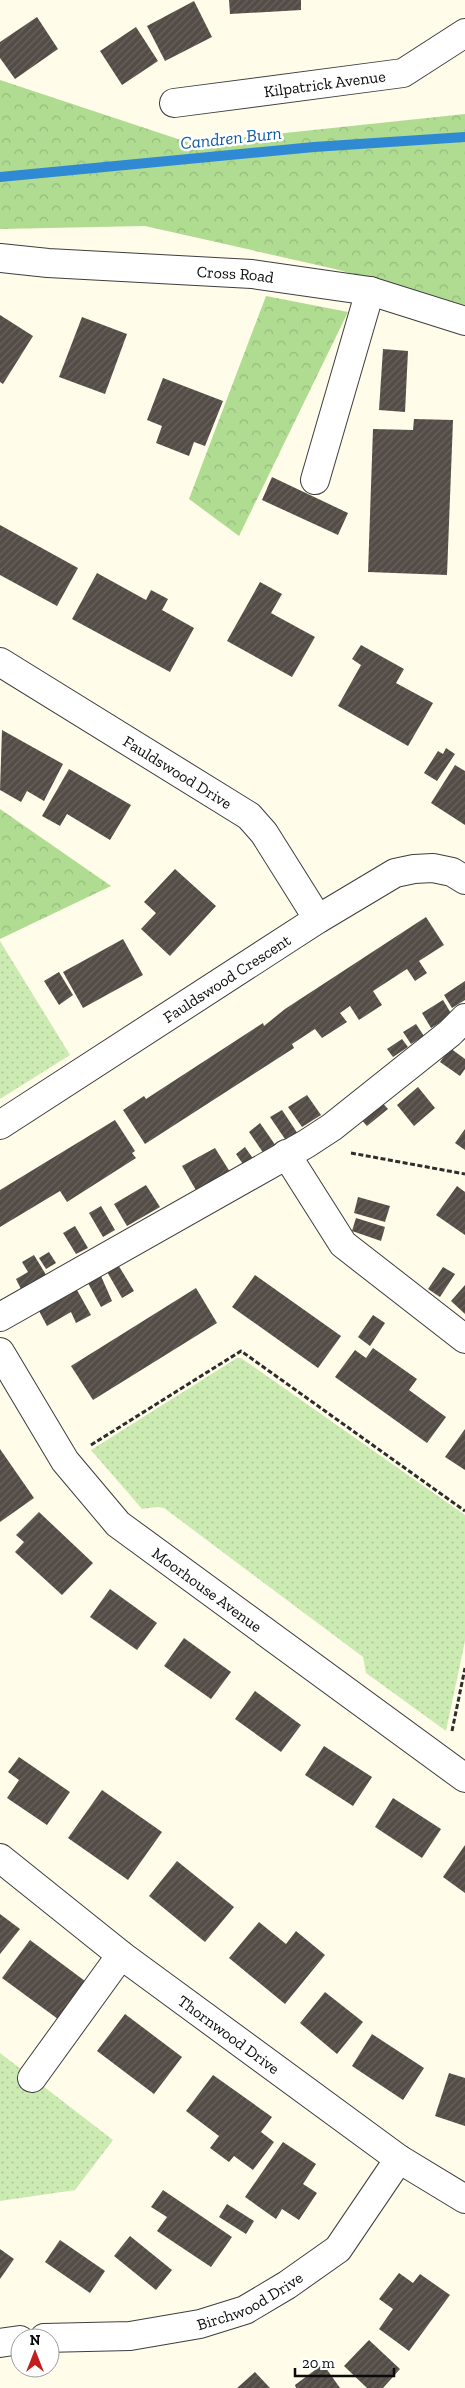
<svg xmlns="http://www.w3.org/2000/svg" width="465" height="2388" font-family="'Zilla Slab',serif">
<defs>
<pattern id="grass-dots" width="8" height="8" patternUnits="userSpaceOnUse" patternTransform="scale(1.25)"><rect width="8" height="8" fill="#ccebb2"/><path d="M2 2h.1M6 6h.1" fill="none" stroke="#aec898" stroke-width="1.8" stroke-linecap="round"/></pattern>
<pattern id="forest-crowns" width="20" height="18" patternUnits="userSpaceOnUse" patternTransform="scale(1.25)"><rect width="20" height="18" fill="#afdc91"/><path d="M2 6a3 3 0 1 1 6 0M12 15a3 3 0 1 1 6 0" fill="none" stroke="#95bb7c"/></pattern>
<pattern id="building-hatch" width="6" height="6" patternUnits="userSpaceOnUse" patternTransform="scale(1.25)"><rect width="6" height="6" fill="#544d47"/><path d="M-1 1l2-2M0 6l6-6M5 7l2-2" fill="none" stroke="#68625d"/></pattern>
</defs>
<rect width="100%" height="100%" fill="#fffcea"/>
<g fill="url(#grass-dots)">
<path d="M 0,941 L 70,1055 L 0,1099 Z"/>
<path d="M 237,1358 L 241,1358 L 465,1515 L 465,1641 L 446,1731 L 366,1673 L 363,1657 L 164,1508 L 158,1507 L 142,1509 L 91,1450 Z"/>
<path d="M 0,2053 L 113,2140 L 75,2190 L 0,2201 Z"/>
</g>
<g fill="url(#forest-crowns)">
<path d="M 0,80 L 190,143 L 465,114 L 465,306 L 335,269 L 145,226 L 0,229 Z"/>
<path d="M 266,296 L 348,312 L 239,536 L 189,499 Z"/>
<path d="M 0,809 L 111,886 L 0,939 Z"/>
</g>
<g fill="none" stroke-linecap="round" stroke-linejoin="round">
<path stroke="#3089d3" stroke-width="10" d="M 0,177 L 314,147 L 465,137"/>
</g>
<g fill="url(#building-hatch)">
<path d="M 229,0 L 301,0 L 301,10 L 230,14 Z"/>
<path d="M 194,1 L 212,37 L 165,61 L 147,26 Z"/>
<path d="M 37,17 L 58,49 L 15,79 L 0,58 L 0,42 Z"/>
<path d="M 136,27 L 158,61 L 122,85 L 100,51 Z"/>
<path d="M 0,315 L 33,336 L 3,384 L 0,382 Z"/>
<path d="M 82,317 L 127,334 L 105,394 L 59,377 Z"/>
<path d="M 383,349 L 408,351 L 405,412 L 379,410 Z"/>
<path d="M 163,378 L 223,401 L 205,446 L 194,442 L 189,456 L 156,443 L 162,426 L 147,420 Z"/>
<path d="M 414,419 L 453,420 L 447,575 L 368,572 L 373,429 L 413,430 Z"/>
<path d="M 272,477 L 348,513 L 338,535 L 262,500 Z"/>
<path d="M 0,525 L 78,568 L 57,606 L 0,575 Z"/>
<path d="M 97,573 L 146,600 L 151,590 L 168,599 L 162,610 L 194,628 L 170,672 L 72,619 Z"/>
<path d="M 260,582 L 282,594 L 271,613 L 315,637 L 292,677 L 227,641 Z"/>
<path d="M 361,645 L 404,669 L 396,683 L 433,703 L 408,746 L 338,706 L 361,665 L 352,659 Z"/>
<path d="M 2,730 L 63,764 L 44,801 L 27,791 L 21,802 L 0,790 Z"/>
<path d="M 446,748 L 455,754 L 437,781 L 424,773 L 438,751 L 443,754 Z"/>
<path d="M 455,765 L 465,771 L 465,825 L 431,803 Z"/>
<path d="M 69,769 L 131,805 L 110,840 L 67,814 L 60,826 L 42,816 Z"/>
<path d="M 175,869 L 216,906 L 170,956 L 141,929 L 156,913 L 144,902 Z"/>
<path d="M 426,917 L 444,945 L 419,961 L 427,973 L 415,981 L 407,969 L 373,991 L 382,1005 L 359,1020 L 350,1006 L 340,1013 L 347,1022 L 322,1038 L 315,1029 L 292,1044 L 294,1048 L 145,1144 L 123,1110 L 144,1096 L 146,1099 L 263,1023 L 264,1026 L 285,1009 Z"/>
<path d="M 123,939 L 143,975 L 83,1008 L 63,972 Z"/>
<path d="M 59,972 L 73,995 L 59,1005 L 44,981 Z"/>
<path d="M 465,981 L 465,1000 L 452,1008 L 444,995 Z"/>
<path d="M 443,1000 L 452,1015 L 431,1028 L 422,1013 Z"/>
<path d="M 416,1024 L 424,1036 L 411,1044 L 403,1032 Z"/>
<path d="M 402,1039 L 408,1047 L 393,1057 L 387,1049 Z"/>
<path d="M 450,1048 L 465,1059 L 465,1069 L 460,1076 L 440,1062 Z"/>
<path d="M 418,1087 L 435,1108 L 414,1126 L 397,1105 Z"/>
<path d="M 307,1095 L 321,1115 L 302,1127 L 288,1107 Z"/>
<path d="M 379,1099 L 388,1109 L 367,1126 L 358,1116 Z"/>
<path d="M 282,1110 L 298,1134 L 287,1142 L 270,1117 Z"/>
<path d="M 115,1120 L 135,1151 L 132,1153 L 136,1158 L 67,1202 L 60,1191 L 0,1227 L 0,1190 Z"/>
<path d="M 260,1123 L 276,1146 L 264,1154 L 249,1132 Z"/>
<path d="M 465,1129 L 465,1150 L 455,1143 Z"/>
<path d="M 245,1147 L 254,1160 L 245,1167 L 236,1154 Z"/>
<path d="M 215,1148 L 230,1172 L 197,1192 L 182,1166 Z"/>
<path d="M 146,1185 L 160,1207 L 127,1226 L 114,1204 Z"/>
<path d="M 457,1186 L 465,1192 L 465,1235 L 436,1215 Z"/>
<path d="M 358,1197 L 390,1206 L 385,1222 L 354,1213 Z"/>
<path d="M 101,1206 L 115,1230 L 103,1237 L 89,1213 Z"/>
<path d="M 356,1218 L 385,1227 L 381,1241 L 352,1231 Z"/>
<path d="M 75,1226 L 88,1248 L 76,1254 L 63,1233 Z"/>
<path d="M 49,1252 L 56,1263 L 46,1269 L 39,1258 Z"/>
<path d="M 34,1255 L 48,1278 L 23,1293 L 16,1279 L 28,1272 L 22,1262 Z"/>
<path d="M 117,1263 L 134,1291 L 122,1298 L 106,1270 Z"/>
<path d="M 443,1267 L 455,1274 L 440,1297 L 428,1289 Z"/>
<path d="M 255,1275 L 341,1336 L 318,1368 L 232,1307 Z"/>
<path d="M 101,1276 L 112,1301 L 101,1307 L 88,1283 Z"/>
<path d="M 465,1285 L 465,1314 L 451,1301 Z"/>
<path d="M 196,1288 L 217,1323 L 93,1400 L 71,1366 Z"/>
<path d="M 77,1290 L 91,1315 L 76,1323 L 71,1312 L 47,1326 L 39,1311 Z"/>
<path d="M 373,1315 L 385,1323 L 370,1346 L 358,1337 Z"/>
<path d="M 373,1348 L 417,1379 L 409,1390 L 446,1417 L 427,1443 L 335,1377 L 355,1350 L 366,1358 Z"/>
<path d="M 465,1429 L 465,1470 L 445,1457 Z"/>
<path d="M 0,1449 L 34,1498 L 0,1522 Z"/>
<path d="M 39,1512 L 93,1563 L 62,1595 L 15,1552 L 24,1542 L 16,1535 Z"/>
<path d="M 110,1589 L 157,1623 L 137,1650 L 90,1617 Z"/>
<path d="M 184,1638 L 231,1672 L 211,1699 L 164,1666 Z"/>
<path d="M 255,1691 L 301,1725 L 281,1752 L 235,1719 Z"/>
<path d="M 324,1746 L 372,1777 L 353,1806 L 305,1775 Z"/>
<path d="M 19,1757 L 70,1792 L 47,1825 L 7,1798 L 19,1780 L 8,1772 Z"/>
<path d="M 102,1790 L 162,1832 L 128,1880 L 68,1838 Z"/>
<path d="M 393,1798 L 441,1829 L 422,1858 L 375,1827 Z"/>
<path d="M 465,1845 L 465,1893 L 443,1877 Z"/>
<path d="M 177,1861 L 234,1907 L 205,1942 L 149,1896 Z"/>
<path d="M 0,1914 L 20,1929 L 0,1954 Z"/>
<path d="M 259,1922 L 286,1944 L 296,1931 L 325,1955 L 285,2004 L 229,1958 Z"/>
<path d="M 30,1940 L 89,1984 L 73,2030 L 2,1978 Z"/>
<path d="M 325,1992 L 363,2022 L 337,2054 L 300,2023 Z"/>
<path d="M 125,2014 L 182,2057 L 154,2094 L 97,2051 Z"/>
<path d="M 372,2034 L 424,2068 L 403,2100 L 352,2066 Z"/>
<path d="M 449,2073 L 465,2078 L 465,2126 L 435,2116 Z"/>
<path d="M 213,2075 L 272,2117 L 261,2132 L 274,2142 L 253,2170 L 234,2156 L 229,2162 L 210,2148 L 219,2136 L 186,2111 Z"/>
<path d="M 283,2142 L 316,2164 L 303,2184 L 317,2193 L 299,2220 L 282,2209 L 276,2219 L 245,2197 Z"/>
<path d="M 163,2190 L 232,2237 L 211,2267 L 157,2231 L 167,2217 L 151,2207 Z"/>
<path d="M 227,2204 L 254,2221 L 246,2234 L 219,2217 Z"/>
<path d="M 130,2236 L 172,2270 L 156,2290 L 114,2256 Z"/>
<path d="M 60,2240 L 105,2271 L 90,2293 L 45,2262 Z"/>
<path d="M 0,2249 L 14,2259 L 0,2279 Z"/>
<path d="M 399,2273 L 413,2283 L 420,2274 L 450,2295 L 409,2351 L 379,2329 L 393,2309 L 379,2299 Z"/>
<path d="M 369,2340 L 400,2369 L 383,2388 L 367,2388 L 344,2366 Z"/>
<path d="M 323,2364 L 340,2388 L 296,2388 L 295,2385 Z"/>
<path d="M 255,2372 L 270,2388 L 237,2388 Z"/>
</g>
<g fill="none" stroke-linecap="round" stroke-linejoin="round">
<defs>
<g id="minor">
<path id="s1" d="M 174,103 L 403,73 L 465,33"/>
<path id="s2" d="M 0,258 L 48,263 L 252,274 L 370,291 L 465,321"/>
<path d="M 315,480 L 370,291"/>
<path id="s3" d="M 0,662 L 249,816 L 264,833 L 318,919"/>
<path id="s4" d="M 0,1125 L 318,919 L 395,873 L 414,869 L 433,868 L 452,872 L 465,880"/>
<path d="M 286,1154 L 343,1244 L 465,1339"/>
<path d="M 0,1317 L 306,1144 L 332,1127 L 450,1033 L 465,1018"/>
<path id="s5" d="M 0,1352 L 65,1461 L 118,1524 L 465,1778"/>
<path id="s6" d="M 0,1858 L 121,1955 L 399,2159 L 465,2199"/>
<path d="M 32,2078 L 121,1955"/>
<path id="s7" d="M 44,2338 L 130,2336 L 200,2324 L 245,2310 L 287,2285 L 338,2249 L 399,2159"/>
<path d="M 0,2343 L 20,2340"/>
</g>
</defs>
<use href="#minor" stroke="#3e3e3e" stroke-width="30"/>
<g stroke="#2d2d2d" stroke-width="3" stroke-dasharray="5 2.5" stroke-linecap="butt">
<path d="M 351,1153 L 465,1174"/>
<path d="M 91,1445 L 241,1351 L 465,1511"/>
<path d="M 452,1731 L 465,1668"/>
</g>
<use href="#minor" stroke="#fff" stroke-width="28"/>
</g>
<g text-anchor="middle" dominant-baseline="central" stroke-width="5" stroke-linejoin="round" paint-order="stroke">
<g font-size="16" fill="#0b0b0b" stroke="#fff">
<text stroke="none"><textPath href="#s1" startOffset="152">Kilpatrick Avenue</textPath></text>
<text stroke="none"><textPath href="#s2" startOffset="236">Cross Road</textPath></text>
<text stroke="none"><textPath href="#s3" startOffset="209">Fauldswood Drive</textPath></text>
<text stroke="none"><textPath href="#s4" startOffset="270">Fauldswood Crescent</textPath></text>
<text stroke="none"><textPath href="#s5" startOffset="320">Moorhouse Avenue</textPath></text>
<text stroke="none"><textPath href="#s6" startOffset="289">Thornwood Drive</textPath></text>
<text stroke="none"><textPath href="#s7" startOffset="212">Birchwood Drive</textPath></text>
</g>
<g font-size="18" font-style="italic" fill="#105ba2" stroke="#fff">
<text transform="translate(231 138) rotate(-6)">Candren Burn</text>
</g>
</g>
<g transform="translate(35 2353)"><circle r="24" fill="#ffffff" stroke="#9d9d9d"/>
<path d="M0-4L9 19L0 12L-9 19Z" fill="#c11f1e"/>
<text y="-8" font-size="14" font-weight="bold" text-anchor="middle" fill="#0b0b0b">N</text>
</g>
<path d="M295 2368v8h99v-8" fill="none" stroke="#0b0b0b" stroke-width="2.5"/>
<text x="302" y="2368" font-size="15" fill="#0b0b0b" stroke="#ffffff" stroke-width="4" paint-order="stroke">20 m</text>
</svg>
